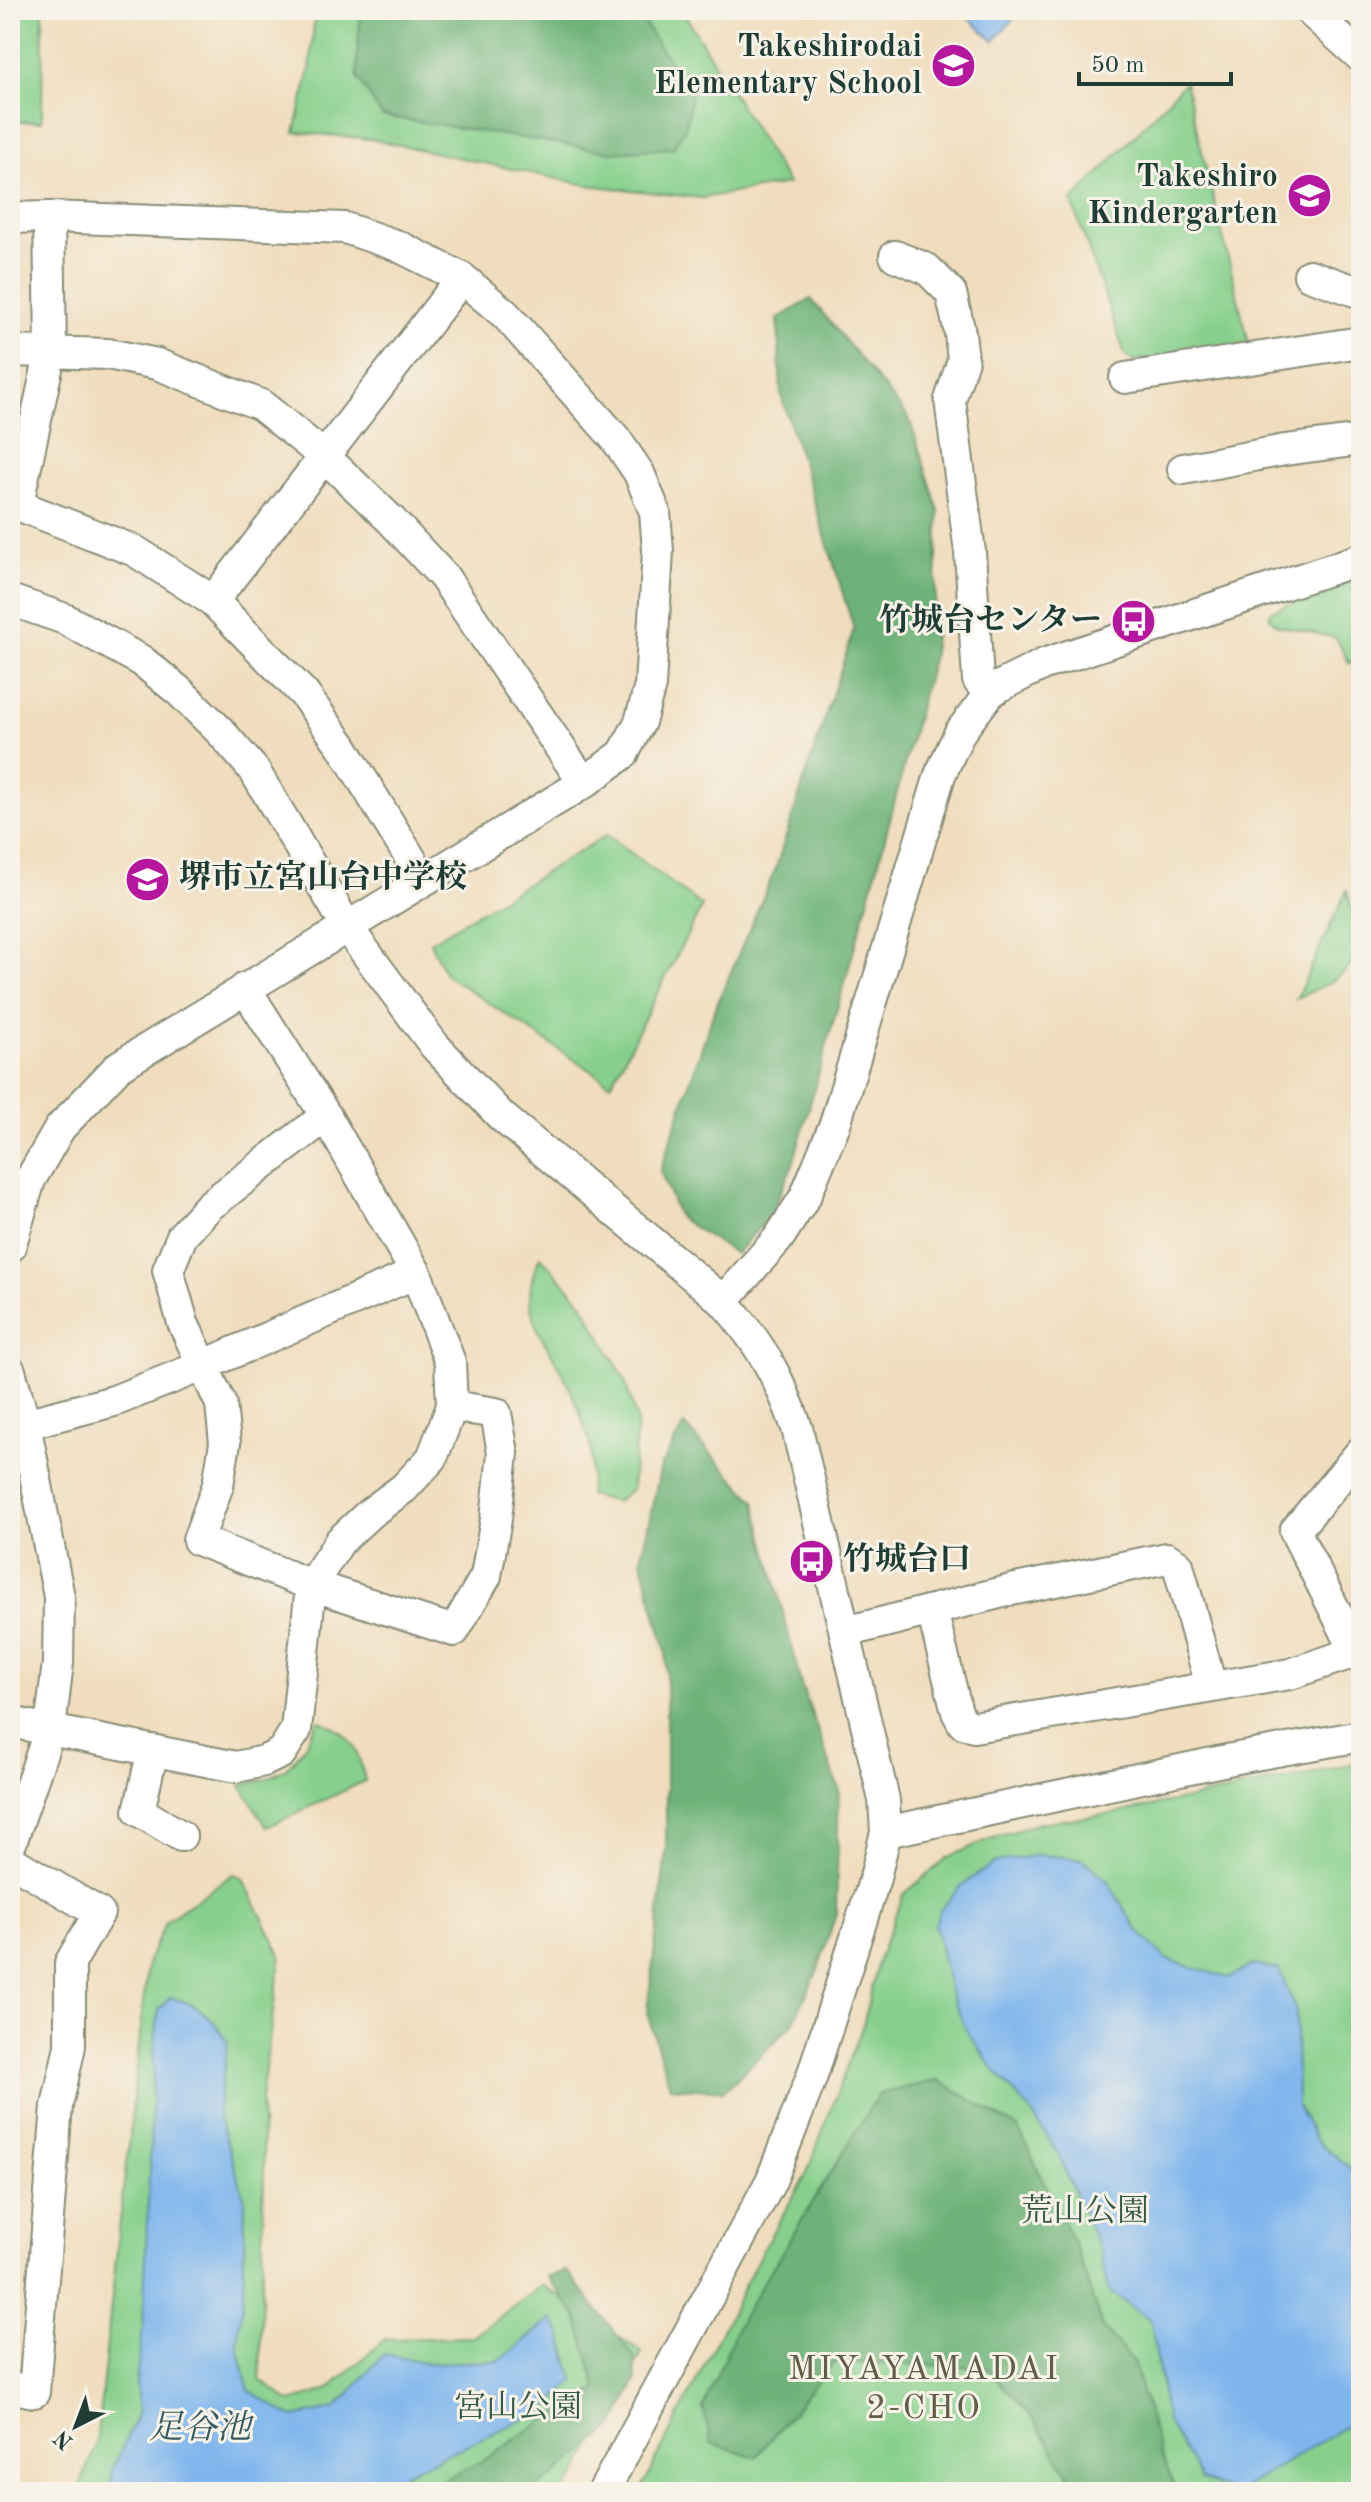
<svg xmlns="http://www.w3.org/2000/svg" width="1371" height="2502" font-family="'Old Standard TT','Noto Serif JP',serif">
<rect width="100%" height="100%" fill="#f7f3e8"/>
<filter id="ink" filterUnits="userSpaceOnUse"><feTurbulence type="fractalNoise" baseFrequency=".0125" numOctaves="2"/><feDisplacementMap in="SourceGraphic" scale="16" xChannelSelector="R" yChannelSelector="G"/><feConvolveMatrix kernelMatrix="1 2 1 2 8 2 1 2 1" color-interpolation-filters="sRGB"/></filter>
<filter id="wash" filterUnits="userSpaceOnUse"><feTurbulence type="fractalNoise" baseFrequency=".006" numOctaves="4" result="noise"/><feDisplacementMap in="SourceGraphic" scale="32" xChannelSelector="R" yChannelSelector="G"/><feGaussianBlur stdDeviation="1.8" result="paint"/><feColorMatrix in="noise" values="0 0 0 0 0 0 0 0 0 0 0 0 0 0 0 0 0 1.4 0 .05"/><feComposite in="paint" operator="in"/></filter>
<g filter="url(#wash)">
<rect width="100%" height="100%" fill="#f0ddbd"/>
<g fill="#87d08c" stroke="#538660" stroke-width="2">
<path d="M 10,10 L 43,10 L 42,121 L 10,122 Z"/>
<path d="M 315,10 L 682,10 L 788,184 L 701,198 L 587,185 L 371,139 L 295,132 L 310,70 Z"/>
<path d="M 1185,82 L 1249,344 L 1133,362 L 1125,354 L 1072,202 Z"/>
<path d="M 1361,576 L 1361,660 L 1349,663 L 1336,638 L 1277,625 L 1269,617 L 1271,611 Z"/>
<path d="M 607,835 L 702,906 L 611,1084 L 445,974 L 430,942 Z"/>
<path d="M 1347,890 C 1351,910 1364,946 1351,965 C 1340,981 1312,990 1296,999 Z"/>
<path d="M 540,1256 L 581,1301 L 624,1378 L 637,1421 L 632,1489 L 615,1502 L 589,1495 C 590,1481 592,1465 591,1451 C 589,1434 580,1414 574,1398 C 553,1342 511,1320 540,1256 Z"/>
<path d="M 318,1720 C 351,1732 358,1747 365,1781 L 267,1827 L 241,1785 C 289,1776 297,1762 318,1720 Z"/>
<path d="M 1361,1761 L 1361,2492 L 640,2492 L 765,2245 L 806,2175 L 864,2022 L 878,1960 L 903,1895 L 948,1857 L 990,1839 L 1039,1823 L 1112,1814 L 1306,1775 Z"/>
<path d="M 233,1874 L 242,1877 L 281,1955 L 261,2098 L 264,2175 L 260,2380 L 291,2402 L 329,2389 L 385,2339 L 473,2337 L 542,2285 L 642,2352 L 577,2474 L 563,2492 L 77,2492 L 96,2445 L 148,1961 L 166,1921 Z"/>
</g>
<g fill="#6db278" stroke="#467856" stroke-width="2">
<path d="M 361,10 L 636,10 L 691,96 L 686,126 L 673,148 L 611,152 L 382,116 L 358,78 L 357,52 Z"/>
<path d="M 811,299 L 909,418 L 939,511 L 933,655 L 878,865 L 793,1164 L 771,1214 L 736,1254 L 679,1218 L 660,1171 L 714,1011 L 775,870 L 854,629 L 781,395 L 778,319 Z"/>
<path d="M 684,1425 L 755,1501 L 801,1684 L 839,1789 L 836,1914 L 817,1972 L 792,2025 L 724,2091 L 670,2087 L 647,2013 L 666,1852 L 666,1652 L 641,1559 L 661,1465 Z"/>
<path d="M 938,2080 L 1018,2128 L 1076,2248 L 1102,2327 L 1133,2361 L 1160,2454 L 1178,2492 L 1080,2492 L 1031,2416 L 986,2367 L 833,2362 L 756,2457 L 711,2443 L 703,2407 L 741,2319 L 879,2094 Z"/>
<path d="M 567,2271 L 634,2357 L 636,2380 L 615,2426 L 532,2492 L 419,2492 L 486,2459 L 532,2428 L 597,2389 L 577,2317 L 547,2276 Z"/>
</g>
<g fill="#7eb5ed" stroke="#4e7990" stroke-width="2">
<path d="M 971,10 L 1021,10 L 994,41 L 966,16 Z"/>
<path d="M 1040,1855 L 1082,1859 L 1107,1880 L 1137,1930 L 1166,1959 L 1228,1978 L 1253,1965 L 1279,1969 L 1296,2012 L 1297,2106 L 1316,2140 L 1351,2169 L 1361,2187 L 1361,2417 L 1237,2492 L 1202,2480 L 1167,2422 L 1151,2321 L 1108,2290 L 1099,2248 L 1058,2154 L 1029,2109 L 992,2067 L 966,2030 L 950,1991 L 935,1925 L 940,1910 L 961,1886 L 996,1862 Z"/>
<path d="M 171,1997 C 200,2006 212,2016 228,2042 L 217,2112 L 245,2200 L 243,2300 L 237,2343 L 249,2390 L 292,2418 L 336,2408 L 384,2354 L 429,2363 L 499,2361 L 552,2319 L 561,2333 L 574,2381 L 546,2409 L 407,2472 L 377,2492 L 109,2492 L 113,2468 L 139,2411 L 136,2382 L 143,2328 L 154,2051 L 159,2009 Z"/>
</g>
</g>
<g filter="url(#ink)">
<g fill="none" stroke-linecap="round" stroke-linejoin="round">
<defs>
<g id="minor">
<path d="M 1309,10 L 1361,57"/>
<path d="M 10,218 L 49,217 L 345,228 L 398,246 L 462,278 L 506,315 L 615,438 L 639,473 L 655,512 L 658,551 L 650,686 L 640,722 L 623,754 L 584,783 L 119,1066 L 60,1128 L 30,1180 L 10,1247"/>
<path d="M 895,256 L 927,269 L 951,293 L 960,333 L 963,360 L 950,400 L 970,552 L 978,680 L 989,694"/>
<path d="M 1309,275 L 1361,293"/>
<path d="M 10,351 L 108,354 L 157,364 L 261,405 L 325,457 L 391,520 L 444,577 L 584,783"/>
<path d="M 1125,378 L 1361,342"/>
<path d="M 1183,469 L 1285,450 L 1361,440"/>
<path d="M 10,502 L 135,551 L 213,601 L 304,694 L 342,746 L 423,879"/>
<path d="M 18,503 L 51,350 L 49,217"/>
<path d="M 10,600 L 65,619 L 142,661 L 180,692 L 220,731 L 254,770 L 347,927 L 434,1045 L 501,1116 L 723,1301 C 760,1343 779,1376 797,1428 L 884,1800 L 886,1832 L 875,1878 L 812,2076 L 771,2181 L 603,2492"/>
<path d="M 213,601 L 462,278"/>
<path d="M 326,1116 L 209,1206 L 182,1236 L 168,1270 L 183,1323 L 221,1404 L 225,1443 L 218,1485 L 198,1540 L 311,1585 L 454,1631 L 486,1576 L 496,1519 L 503,1453 L 496,1413 L 452,1406"/>
<path d="M 723,1301 L 778,1239 L 805,1197 L 835,1124 L 940,775 L 960,732 L 989,694 L 998,687 L 1044,664 L 1361,559"/>
<path d="M 10,1371 L 25,1424 L 59,1597 L 58,1663 L 50,1729 L 10,1846"/>
<path d="M 25,1424 L 114,1401 L 202,1366 L 416,1273"/>
<path d="M 932,1610 L 957,1712 L 963,1723 L 974,1727 L 1290,1674 L 1361,1650"/>
<path d="M 845,1632 L 1011,1590 L 1167,1558 L 1178,1565 L 1211,1686"/>
<path d="M 1356,1652 L 1295,1531 L 1361,1452"/>
<path d="M 10,1722 L 236,1767 L 264,1761 L 281,1753 L 296,1730 L 311,1585 L 340,1541 L 369,1514 L 404,1488 L 432,1458 L 452,1406 L 450,1362 L 416,1273 L 326,1116 L 245,988"/>
<path d="M 153,1750 L 139,1811 L 181,1836"/>
<path d="M 886,1832 L 1232,1759 L 1361,1736"/>
<path d="M 10,1860 L 99,1913 L 70,1963 L 70,2046 L 57,2106 L 34,2392 L 10,2387"/>
</g>
</defs>
<use href="#minor" stroke="#888d78" stroke-width="34"/>
<use href="#minor" stroke="#fff" stroke-width="30"/>
</g>
</g>
<defs>
<symbol id="school-disc" viewBox="-11 -11 22 22"><circle r="9.5" fill="#b5179e" stroke="#f7f3e8"/><path d="M0-5L7-2L0 1L-7-2ZM-4 1L0 2.5L4 1V4Q0 6-4 4Z" fill="#fff"/></symbol>
<symbol id="bus-disc" viewBox="-11 -11 22 22"><circle r="9.5" fill="#b5179e" stroke="#f7f3e8"/><path d="M-5-6H5V4H4V6H2V4H-2V6H-4V4H-5ZM-3.5-4V0h7V-4ZM-3.5 1.2v1.5H-2V1.2ZM2 1.2v1.5H3.5V1.2Z" fill="#fff"/></symbol>
</defs>
<g fill-rule="evenodd">
<use href="#school-disc" x="928" y="40" width="51" height="51"/>
<use href="#school-disc" x="1284" y="170" width="51" height="51"/>
<use href="#bus-disc" x="1108" y="596" width="51" height="51"/>
<use href="#school-disc" x="122" y="854" width="51" height="51"/>
<use href="#bus-disc" x="786" y="1536" width="51" height="51"/>
</g>
<g text-anchor="middle" dominant-baseline="central" stroke-width="6" stroke-linejoin="round" paint-order="stroke">
<g font-size="32" font-weight="bold" fill="#1f3d34" stroke="#f7f3e8" text-anchor="end">
<text x="922" y="48">Takeshirodai<tspan x="922" dy="37">Elementary School</tspan></text>
<text x="1278" y="178">Takeshiro<tspan x="1278" dy="37">Kindergarten</tspan></text>
<text x="1102" y="622">竹城台センター</text>
<text x="179" y="879" text-anchor="start">堺市立宮山台中学校</text>
<text x="843" y="1561" text-anchor="start">竹城台口</text>
</g>
<g font-size="32" fill="#345a46" stroke="#f7f3e8">
<text x="1085" y="2213">荒山公園</text>
<text x="518" y="2409">宮山公園</text>
</g>
<g font-size="34" letter-spacing="2" fill="#615e47" stroke="#f7f3e8">
<text x="924" y="2370">MIYAYAMADAI<tspan x="924" dy="39">2-CHO</tspan></text>
</g>
<g font-size="34" font-style="italic" fill="#375b62" stroke="#f7f3e8">
<text x="200" y="2429">足谷池</text>
</g>
</g>
<rect width="1371" height="2502" fill="none" stroke="#f7f3e8" stroke-width="40"/>
<g transform="translate(76 2426) rotate(222)" stroke="#f7f3e8" stroke-width="6" paint-order="stroke">
<path d="M0-6L14 30L0 20L-14 30Z" fill="#1f3d34"/>
<text y="-12" font-size="22" font-weight="bold" text-anchor="middle" fill="#1f3d34">N</text>
</g>
<path d="M1079 72v12h152v-12" fill="none" stroke="#1f3d34" stroke-width="4"/>
<text x="1091" y="72" font-size="24" fill="#1f3d34" stroke="#f7f3e8" stroke-width="6" paint-order="stroke">50 m</text>
</svg>
